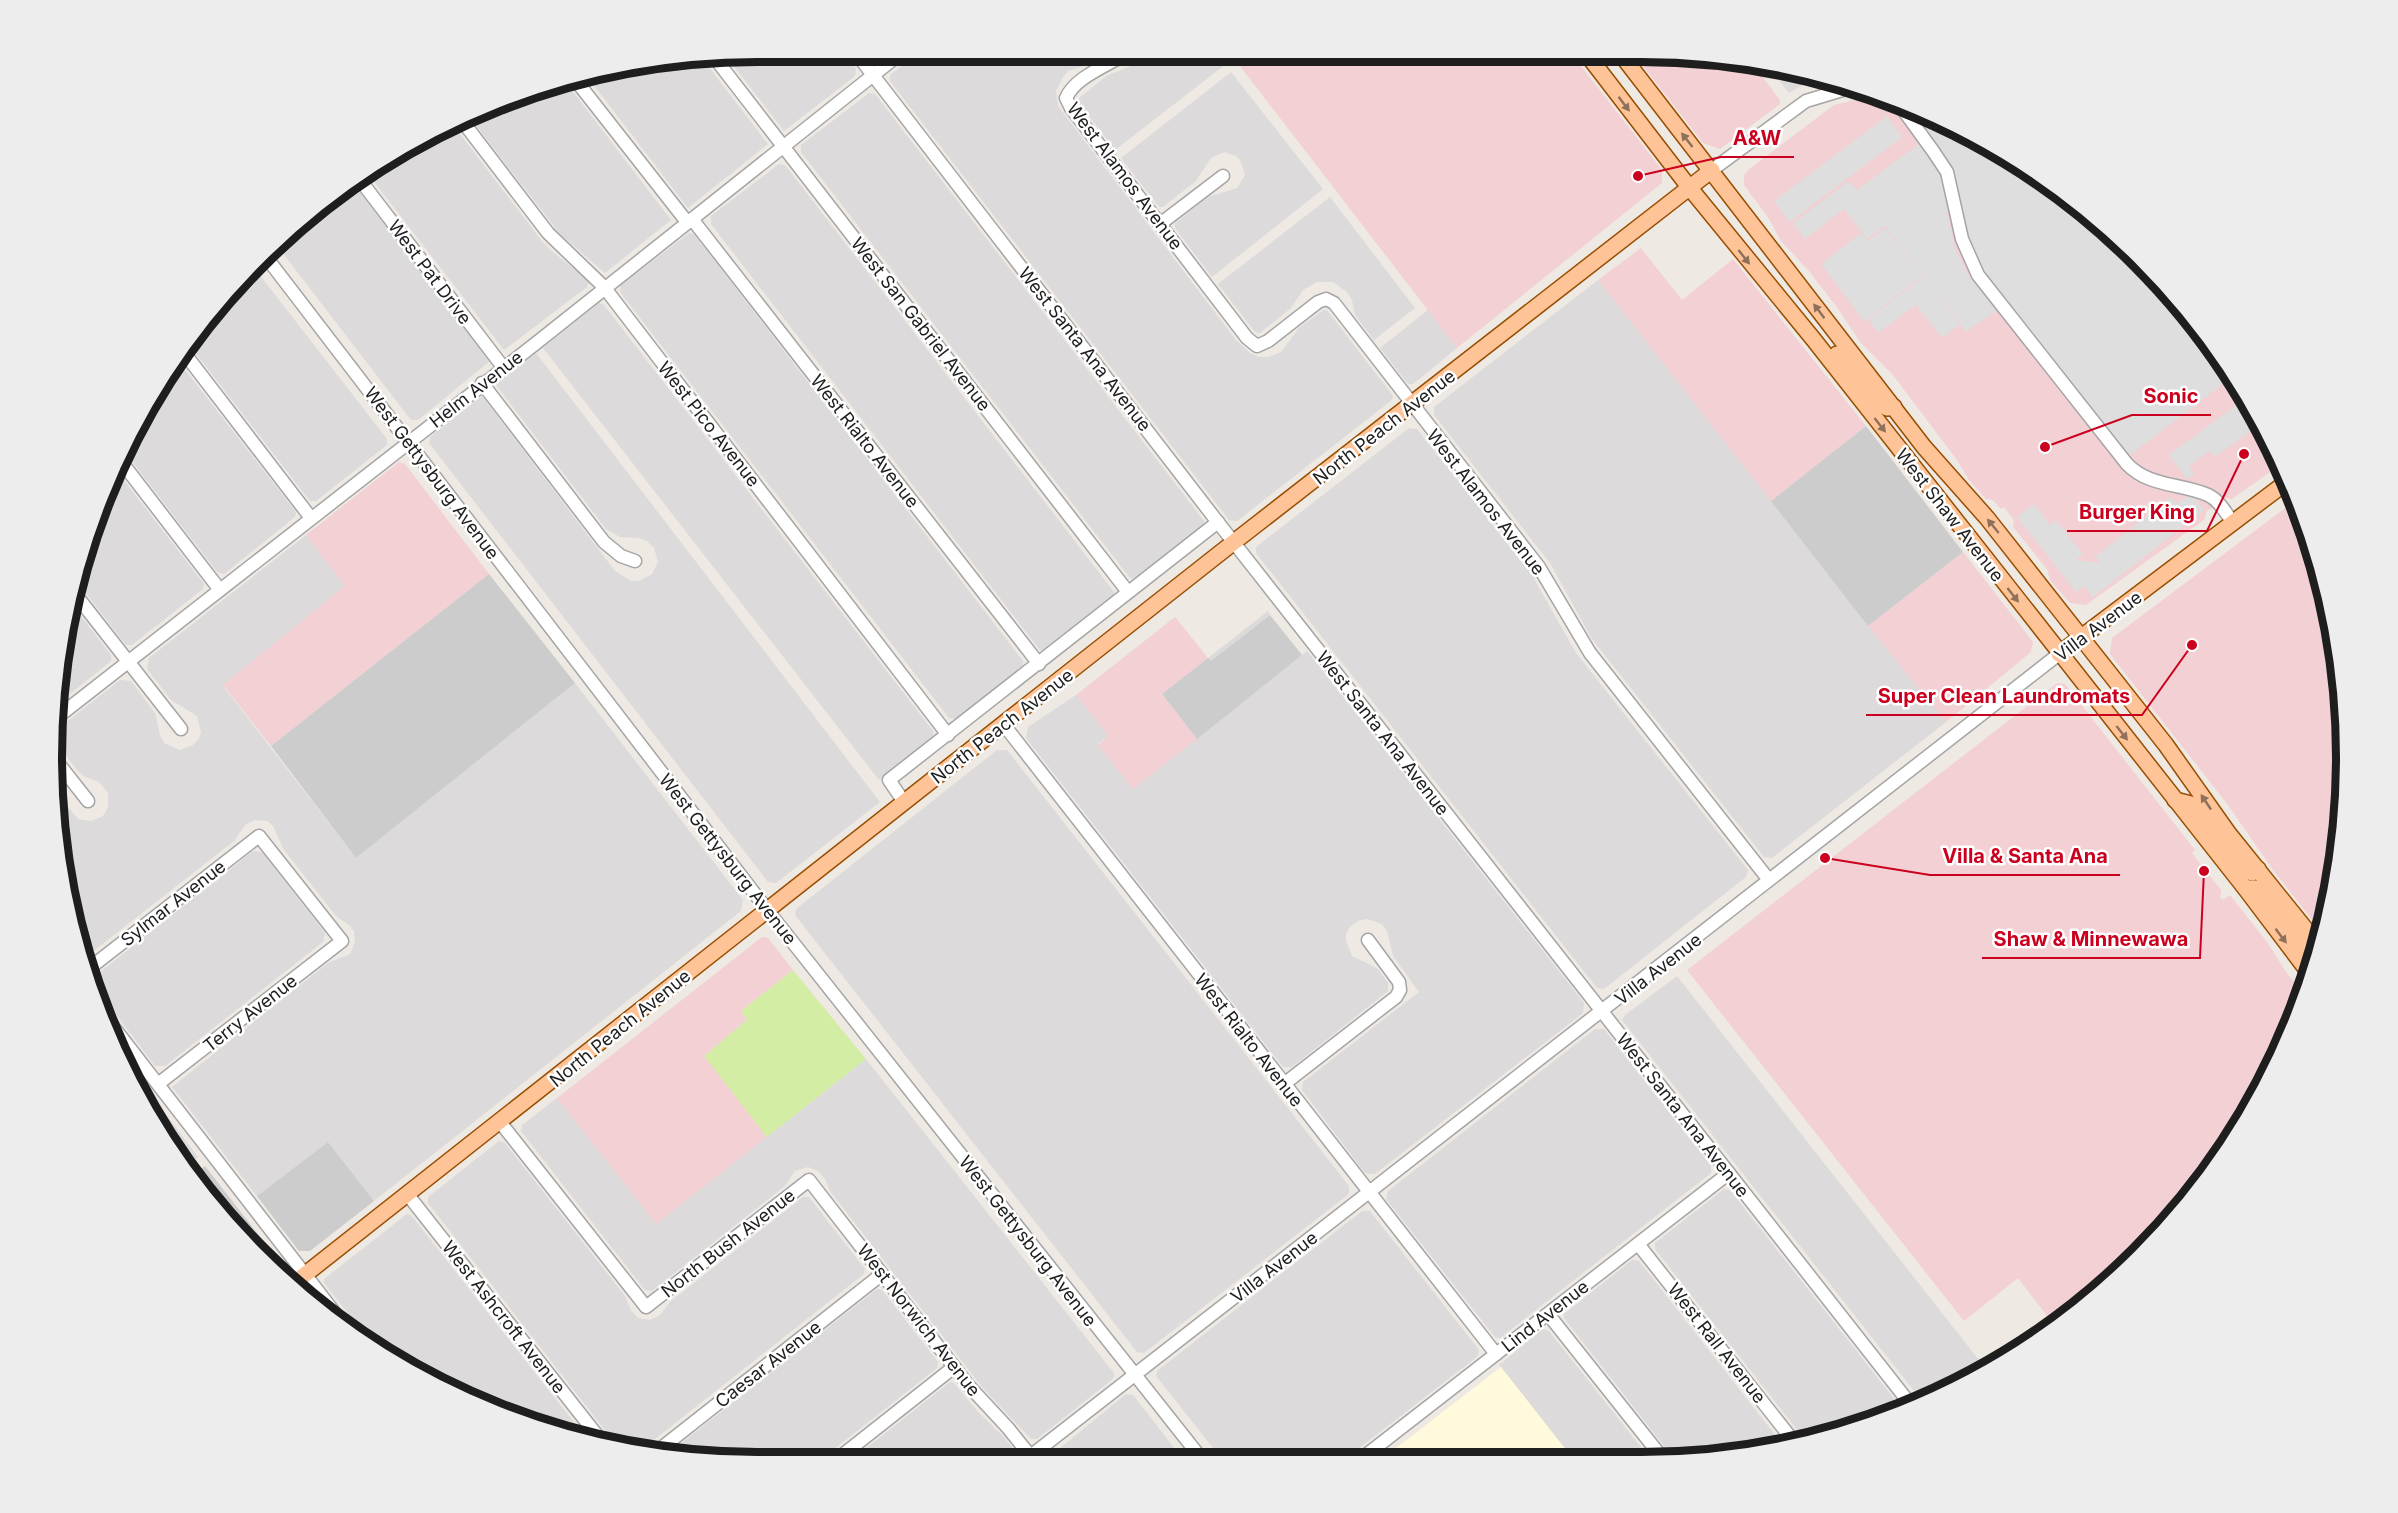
<svg xmlns="http://www.w3.org/2000/svg" width="2398" height="1513" font-family="Inter,sans-serif">
<rect width="100%" height="100%" fill="#efe9e3"/>
<g fill="#dcdadb">
<path d="M 664,57 L 701,57 L 768,144 L 688,208 L 586,75 Z"/>
<path d="M 727,57 L 847,57 L 856,69 L 855,76 L 784,131 Z"/>
<path d="M 913,57 L 1098,57 L 1090,64 L 1068,71 L 1063,77 L 1056,91 L 1058,106 L 1236,340 L 1250,353 L 1259,357 L 1268,357 L 1281,352 L 1299,328 L 1323,310 L 1327,310 L 1393,396 L 1392,400 L 1237,521 L 1229,520 L 890,81 L 890,75 Z"/>
<path d="M 1139,57 L 1221,57 L 1226,64 L 1115,150 L 1079,103 L 1079,98 L 1108,75 L 1129,67 Z"/>
<path d="M 1768,66 L 1817,79 L 1810,80 L 1789,93 Z"/>
<path d="M 1231,72 L 1323,189 L 1212,277 L 1175,228 L 1175,223 L 1208,197 L 1237,188 L 1245,175 L 1240,160 L 1236,156 L 1224,152 L 1211,158 L 1196,181 L 1163,207 L 1159,207 L 1121,158 Z"/>
<path d="M 564,80 L 671,220 L 605,273 L 560,234 L 470,118 L 530,88 Z"/>
<path d="M 869,93 L 875,94 L 1204,521 L 1204,526 L 1136,579 L 1130,578 L 801,152 L 801,145 Z"/>
<path d="M 454,126 L 541,240 L 553,252 L 589,281 L 587,287 L 504,350 L 365,170 Z"/>
<path d="M 779,164 L 785,165 L 1114,592 L 1114,597 L 1046,650 L 1040,650 L 711,224 L 711,216 Z"/>
<path d="M 351,181 L 490,361 L 418,420 L 411,420 L 275,243 Z"/>
<path d="M 1330,197 L 1415,308 L 1374,340 L 1355,315 L 1352,300 L 1347,292 L 1333,282 L 1317,282 L 1303,290 L 1291,308 L 1260,333 L 1255,332 L 1218,284 Z"/>
<path d="M 689,233 L 694,234 L 1023,661 L 1023,666 L 956,719 L 949,718 L 620,292 L 621,285 Z"/>
<path d="M 252,265 L 387,439 L 387,445 L 316,501 L 310,501 L 187,342 L 197,327 Z"/>
<path d="M 1598,280 L 1946,722 L 1772,858 L 1764,857 L 1592,639 L 1550,563 L 1434,415 L 1434,407 Z"/>
<path d="M 599,303 L 604,305 L 933,731 L 933,737 L 879,780 L 543,348 Z"/>
<path d="M 1428,310 L 1457,348 L 1413,384 L 1408,384 L 1380,348 Z"/>
<path d="M 536,353 L 880,802 L 776,883 L 768,882 L 429,443 L 430,437 L 482,396 L 615,571 L 631,581 L 639,581 L 652,574 L 658,562 L 654,548 L 647,541 L 638,538 L 620,537 L 606,529 L 496,385 Z"/>
<path d="M 176,358 L 296,512 L 295,517 L 224,574 L 217,572 L 124,451 L 145,404 Z"/>
<path d="M 1409,428 L 1417,429 L 1532,575 L 1576,653 L 1748,870 L 1746,877 L 1604,989 L 1597,988 L 1256,553 L 1256,547 Z"/>
<path d="M 116,470 L 204,584 L 203,589 L 132,645 L 126,645 L 75,579 L 89,529 Z"/>
<path d="M 306,535 L 345,586 L 223,686 L 356,858 L 575,683 L 743,900 L 741,911 L 374,1201 L 328,1142 L 257,1196 L 172,1087 L 328,963 L 350,954 L 355,942 L 354,931 L 350,926 L 336,916 L 284,850 L 273,826 L 267,821 L 255,820 L 245,825 L 234,841 L 82,960 L 75,939 L 53,772 L 66,791 L 68,807 L 78,819 L 91,821 L 102,817 L 105,813 L 108,807 L 108,793 L 99,782 L 85,777 L 78,771 L 53,739 L 54,732 L 120,680 L 131,681 L 155,713 L 160,735 L 164,743 L 180,750 L 193,745 L 199,739 L 201,732 L 197,716 L 171,700 L 147,669 L 149,658 Z"/>
<path d="M 69,601 L 111,655 L 111,661 L 56,705 L 64,619 Z"/>
<path d="M 1268,611 L 1270,615 L 1210,662 L 1208,658 Z"/>
<path d="M 1307,651 L 1584,1003 L 1583,1013 L 1375,1174 L 1365,1173 L 1302,1090 L 1303,1082 L 1419,992 L 1393,956 L 1387,931 L 1382,924 L 1367,919 L 1358,921 L 1350,927 L 1346,934 L 1346,941 L 1352,956 L 1377,968 L 1388,983 L 1388,991 L 1292,1067 L 1283,1067 L 1026,738 L 1028,727 L 1076,695 L 1109,736 L 1098,744 L 1133,789 Z"/>
<path d="M 997,750 L 1007,750 L 1349,1186 L 1349,1194 L 1144,1353 L 1137,1352 L 795,915 L 796,909 Z"/>
<path d="M 253,851 L 262,852 L 325,933 L 323,942 L 165,1066 L 155,1066 L 94,985 L 95,976 Z"/>
<path d="M 1677,976 L 1986,1369 L 1954,1389 L 1922,1401 L 1622,1020 L 1625,1015 Z"/>
<path d="M 1595,1029 L 1604,1029 L 1711,1166 L 1711,1173 L 1500,1338 L 1495,1337 L 1386,1199 L 1388,1191 Z"/>
<path d="M 117,1050 L 198,1157 L 184,1167 L 170,1148 Z"/>
<path d="M 866,1059 L 1114,1373 L 1113,1379 L 1037,1439 L 1031,1439 L 982,1387 L 830,1191 L 825,1179 L 818,1171 L 808,1167 L 795,1171 L 785,1186 L 652,1291 L 645,1290 L 521,1131 L 522,1125 L 557,1098 L 656,1224 Z"/>
<path d="M 499,1141 L 504,1142 L 625,1296 L 631,1310 L 638,1318 L 650,1320 L 660,1315 L 670,1302 L 803,1197 L 809,1197 L 865,1269 L 864,1274 L 641,1450 L 615,1443 L 428,1203 L 428,1197 Z"/>
<path d="M 1724,1189 L 1730,1190 L 1902,1409 L 1824,1438 L 1806,1441 L 1655,1249 L 1655,1243 Z"/>
<path d="M 1362,1211 L 1370,1211 L 1479,1350 L 1478,1356 L 1345,1459 L 1221,1458 L 1156,1376 L 1157,1371 Z"/>
<path d="M 407,1214 L 411,1215 L 583,1434 L 486,1408 L 369,1340 L 324,1283 L 324,1279 Z"/>
<path d="M 1632,1260 L 1639,1261 L 1783,1445 L 1688,1460 L 1675,1460 L 1564,1318 L 1564,1314 Z"/>
<path d="M 877,1289 L 882,1290 L 938,1362 L 937,1368 L 824,1457 L 665,1456 Z"/>
<path d="M 1543,1329 L 1549,1331 L 1651,1460 L 1574,1460 L 1499,1365 Z"/>
<path d="M 950,1382 L 954,1383 L 978,1412 L 1004,1437 L 1016,1452 L 1015,1457 L 855,1457 Z"/>
<path d="M 1126,1394 L 1133,1395 L 1182,1458 L 1048,1458 Z"/>
</g>
<g fill="#f2d0d4">
<path d="M 1233,57 L 1574,57 L 1662,170 L 1662,183 L 1457,348 Z"/>
<path d="M 1636,57 L 1733,57 L 1751,62 L 1780,100 L 1780,104 L 1720,149 L 1703,143 Z"/>
<path d="M 1867,93 L 1912,105 L 2071,197 L 2172,292 L 2253,404 L 2280,465 L 2232,499 L 2225,498 L 2206,512 L 2205,519 L 2086,605 L 2070,603 L 2050,580 L 2047,569 L 2013,527 L 2014,520 L 2004,507 L 2001,509 L 1993,500 L 1986,499 L 1969,480 L 1957,460 L 1893,375 L 1860,342 L 1836,306 L 1809,271 L 1781,241 L 1768,217 L 1744,185 L 1744,175 L 1748,170 L 1834,105 L 1867,97 Z"/>
<path d="M 1641,248 L 1682,300 L 1733,259 L 1866,426 L 1771,501 L 1598,280 Z"/>
<path d="M 399,462 L 405,464 L 489,574 L 271,746 L 223,685 L 345,586 L 306,535 Z"/>
<path d="M 2296,500 L 2310,530 L 2341,665 L 2345,803 L 2324,935 L 2273,870 L 2228,805 L 2110,654 L 2112,638 Z"/>
<path d="M 1963,552 L 2033,642 L 2031,652 L 1946,722 L 1868,626 Z"/>
<path d="M 1175,617 L 1208,658 L 1162,694 L 1197,739 L 1133,789 L 1098,745 L 1109,736 L 1076,695 Z"/>
<path d="M 2057,683 L 2065,684 L 2195,850 L 2192,853 L 2221,890 L 2220,898 L 2223,900 L 2230,895 L 2267,942 L 2288,975 L 2303,992 L 2274,1069 L 2201,1186 L 2071,1316 L 2055,1326 L 2018,1278 L 1964,1321 L 1687,970 Z"/>
<path d="M 762,937 L 768,938 L 793,970 L 741,1011 L 747,1020 L 705,1056 L 767,1137 L 656,1224 L 557,1098 Z"/>
</g>
<path fill="#fffadc" d="M 1501,1367 L 1574,1460 L 1382,1459 Z"/>
<g fill="#ccc">
<path d="M 1866,426 L 1963,552 L 1868,626 L 1771,501 Z"/>
<path d="M 489,574 L 575,683 L 356,858 L 271,746 Z"/>
<path d="M 1270,615 L 1302,655 L 1197,739 L 1162,694 L 1208,658 L 1211,661 Z"/>
<path d="M 328,1142 L 374,1201 L 310,1251 L 299,1251 L 257,1196 Z"/>
<path d="M 205,1166 L 282,1265 L 281,1273 L 226,1222 L 191,1176 Z"/>
</g>
<path fill="#d3eda5" d="M 793,970 L 866,1059 L 767,1137 L 704,1056 L 747,1020 L 741,1011 Z"/>
<g fill="#dedede">
<path d="M 1906,103 L 2071,197 L 2172,292 L 2233,376 L 2129,456 L 1977,265 L 1967,241 L 1957,182 L 1945,154 Z"/>
<path d="M 1887,116 L 1902,137 L 1790,222 L 1774,201 Z"/>
<path d="M 1920,143 L 1936,166 L 1946,190 L 1948,218 L 1955,249 L 1967,273 L 1996,311 L 1966,332 L 1924,278 L 1959,325 L 1942,338 L 1916,305 L 1878,333 L 1868,319 L 1923,277 L 1885,226 L 1867,239 L 1844,209 L 1805,239 L 1793,223 L 1849,181 L 1857,190 Z"/>
<path d="M 1885,228 L 1922,276 L 1864,321 L 1821,264 L 1861,233 L 1868,241 Z"/>
<path d="M 2247,397 L 2261,423 L 2215,457 L 2210,451 L 2189,466 L 2194,474 L 2187,479 L 2169,455 Z"/>
<path d="M 2191,494 L 2204,510 L 2093,597 L 2085,586 L 2076,592 L 2017,517 L 2034,504 L 2050,525 L 2056,520 L 2083,554 L 2076,560 L 2100,563 L 2096,556 L 2171,497 L 2177,504 Z"/>
</g>
<g fill="none" stroke-linecap="round" stroke-linejoin="round">
<defs>
<g id="minor">
<path d="M 714,57 L 1128,592"/>
<path d="M 859,57 L 1213,516 L 1911,1405"/>
<path d="M 1120,57 C 1102,68 1075,78 1066,98 L 1071,108 L 1247,338 L 1257,346 L 1268,341 L 1318,302 L 1326,299 L 1334,303 L 1539,567 L 1590,653 L 1769,880"/>
<path d="M 574,78 L 687,222"/>
<path d="M 1896,100 L 1933,151 L 1947,172 L 1962,239 L 1978,275 L 2127,464 C 2149,487 2180,483 2208,495 C 2219,500 2226,513 2233,523"/>
<path d="M 463,122 L 548,233 L 604,287 L 948,735"/>
<path d="M 1712,170 L 1806,101 L 1849,88"/>
<path d="M 357,176 L 503,367"/>
<path d="M 692,219 L 1039,664"/>
<path d="M 1160,224 L 1223,176"/>
<path d="M 263,253 L 768,911 L 1201,1458"/>
<path d="M 182,350 L 311,518"/>
<path d="M 482,383 L 604,542 L 621,556 L 635,561"/>
<path d="M 120,460 L 220,590"/>
<path d="M 72,590 L 181,729"/>
<path d="M 55,719 L 535,344 L 896,57"/>
<path d="M 1004,725 L 1496,1354"/>
<path d="M 51,754 L 88,801"/>
<path d="M 904,802 L 889,780 L 1218,522"/>
<path d="M 86,971 L 259,836 L 342,941 L 158,1084"/>
<path d="M 98,1007 L 345,1326"/>
<path d="M 1284,1084 L 1396,997 L 1400,990 L 1399,982 L 1368,940"/>
<path d="M 500,1122 L 646,1307 L 809,1180 L 969,1386 L 1008,1428 L 1032,1458"/>
<path d="M 408,1195 L 600,1439"/>
<path d="M 1638,1244 L 1795,1443"/>
<path d="M 1548,1314 L 1664,1460"/>
<path d="M 655,1453 L 882,1274"/>
<path d="M 840,1457 L 954,1367"/>
<path d="M 1028,1458 L 2059,654"/>
<path d="M 1361,1459 L 1729,1173"/>
</g>
<g id="major">
<path d="M 1589,57 L 1689,187 L 1814,340 L 2245,888 L 2310,974"/>
<path d="M 1623,57 L 1924,447 L 1987,518 L 2166,745 L 2229,834 L 2320,947"/>
<path d="M 1837,354 L 1875,402 L 1887,408 L 1894,407"/>
<path d="M 2059,654 L 2288,481"/>
<path d="M 2175,800 L 2191,804 L 2243,870 L 2252,873 L 2258,869"/>
<path d="M 2245,888 L 2256,888 L 2261,891 L 2316,959"/>
<path d="M 293,1284 L 1234,542 L 1712,170"/>
</g>
</defs>
<use href="#minor" stroke="#a5a5a5" stroke-width="15"/>
<use href="#major" stroke="#974e00" stroke-width="18"/>
<use href="#minor" stroke="#fff" stroke-width="12"/>
<use href="#major" stroke="#ffc398" stroke-width="15"/>
</g>
<defs><path id="oneway-solid" d="M-6-.8H1V-3.2L6.5 0L1 3.2V.8H-6Z" transform="scale(1.5)"/></defs>
<g fill="#8e705b">
<use href="#oneway-solid" transform="translate(1624 104) rotate(53)"/>
<use href="#oneway-solid" transform="translate(1687 140) rotate(-128)"/>
<use href="#oneway-solid" transform="translate(1744 257) rotate(52)"/>
<use href="#oneway-solid" transform="translate(1819 311) rotate(-127)"/>
<use href="#oneway-solid" transform="translate(1880 425) rotate(52)"/>
<use href="#oneway-solid" transform="translate(1993 526) rotate(-129)"/>
<use href="#oneway-solid" transform="translate(2013 595) rotate(52)"/>
<use href="#oneway-solid" transform="translate(2122 733) rotate(52)"/>
<use href="#oneway-solid" transform="translate(2206 802) rotate(-124)"/>
<use href="#oneway-solid" transform="translate(2281 936) rotate(53)"/>
</g>
<g text-anchor="middle" dominant-baseline="central" stroke-width="5" stroke-linejoin="round" paint-order="stroke">
<g font-size="18" fill="#1e1e1e" stroke="#fff">
<text transform="translate(1125 176) rotate(53)">West Alamos Avenue</text>
<text transform="translate(430 272) rotate(53)">West Pat Drive</text>
<text transform="translate(921 324) rotate(52)">West San Gabriel Avenue</text>
<text transform="translate(1085 349) rotate(52)">West Santa Ana Avenue</text>
<text transform="translate(476 389) rotate(-38)">Helm Avenue</text>
<text transform="translate(709 424) rotate(52)">West Pico Avenue</text>
<text transform="translate(1384 427) rotate(-38)">North Peach Avenue</text>
<text transform="translate(865 441) rotate(52)">West Rialto Avenue</text>
<text transform="translate(432 473) rotate(53)">West Gettysburg Avenue</text>
<text transform="translate(1486 502) rotate(52)">West Alamos Avenue</text>
<text transform="translate(1950 515) rotate(52)">West Shaw Avenue</text>
<text transform="translate(2098 626) rotate(-37)">Villa Avenue</text>
<text transform="translate(1002 726) rotate(-38)">North Peach Avenue</text>
<text transform="translate(1383 733) rotate(52)">West Santa Ana Avenue</text>
<text transform="translate(728 859) rotate(52)">West Gettysburg Avenue</text>
<text transform="translate(173 903) rotate(-38)">Sylmar Avenue</text>
<text transform="translate(1658 969) rotate(-38)">Villa Avenue</text>
<text transform="translate(250 1013) rotate(-38)">Terry Avenue</text>
<text transform="translate(620 1028) rotate(-39)">North Peach Avenue</text>
<text transform="translate(1249 1040) rotate(52)">West Rialto Avenue</text>
<text transform="translate(1683 1115) rotate(52)">West Santa Ana Avenue</text>
<text transform="translate(1028 1241) rotate(52)">West Gettysburg Avenue</text>
<text transform="translate(728 1243) rotate(-38)">North Bush Avenue</text>
<text transform="translate(1274 1267) rotate(-38)">Villa Avenue</text>
<text transform="translate(1545 1316) rotate(-38)">Lind Avenue</text>
<text transform="translate(504 1317) rotate(52)">West Ashcroft Avenue</text>
<text transform="translate(919 1320) rotate(52)">West Norwich Avenue</text>
<text transform="translate(1717 1343) rotate(52)">West Rall Avenue</text>
<text transform="translate(768 1364) rotate(-38)">Caesar Avenue</text>
</g>
</g>
<path d="M0 0H2398V1513H0ZM757 62H1641A695 695 0 0 1 2336 757V757A695 695 0 0 1 1641 1452H757A695 695 0 0 1 62 757V757A695 695 0 0 1 757 62Z" fill="#ededed" fill-rule="evenodd"/>
<path fill="none" stroke="#1e1e1e" stroke-width="8" d="M757 62H1641A695 695 0 0 1 2336 757V757A695 695 0 0 1 1641 1452H757A695 695 0 0 1 62 757V757A695 695 0 0 1 757 62Z"/>
<path fill="none" stroke="#cb001e" stroke-width="2" d="M1638 176L1721 157H1794M2045 447L2132 415H2211M2244 454L2207 531H2067M2192 645L2142 715H1866M1825 858L1930 875H2120M2204 871L2200 958H1982"/>
<g fill="#cb001e" stroke="#fff" stroke-width="2">
<circle cx="1638" cy="176" r="6"/>
<circle cx="2045" cy="447" r="6"/>
<circle cx="2244" cy="454" r="6"/>
<circle cx="2192" cy="645" r="6"/>
<circle cx="1825" cy="858" r="6"/>
<circle cx="2204" cy="871" r="6"/>
</g>
<g font-size="20" text-anchor="middle" font-weight="bold" fill="#cb001e" stroke="#fff" stroke-width="5" stroke-linejoin="round" paint-order="stroke">
<text x="1757" y="145">A&amp;W</text>
<text x="2171" y="403">Sonic</text>
<text x="2137" y="519">Burger King</text>
<text x="2004" y="703">Super Clean Laundromats</text>
<text x="2025" y="863">Villa &amp; Santa Ana</text>
<text x="2091" y="946">Shaw &amp; Minnewawa</text>
</g>
</svg>
